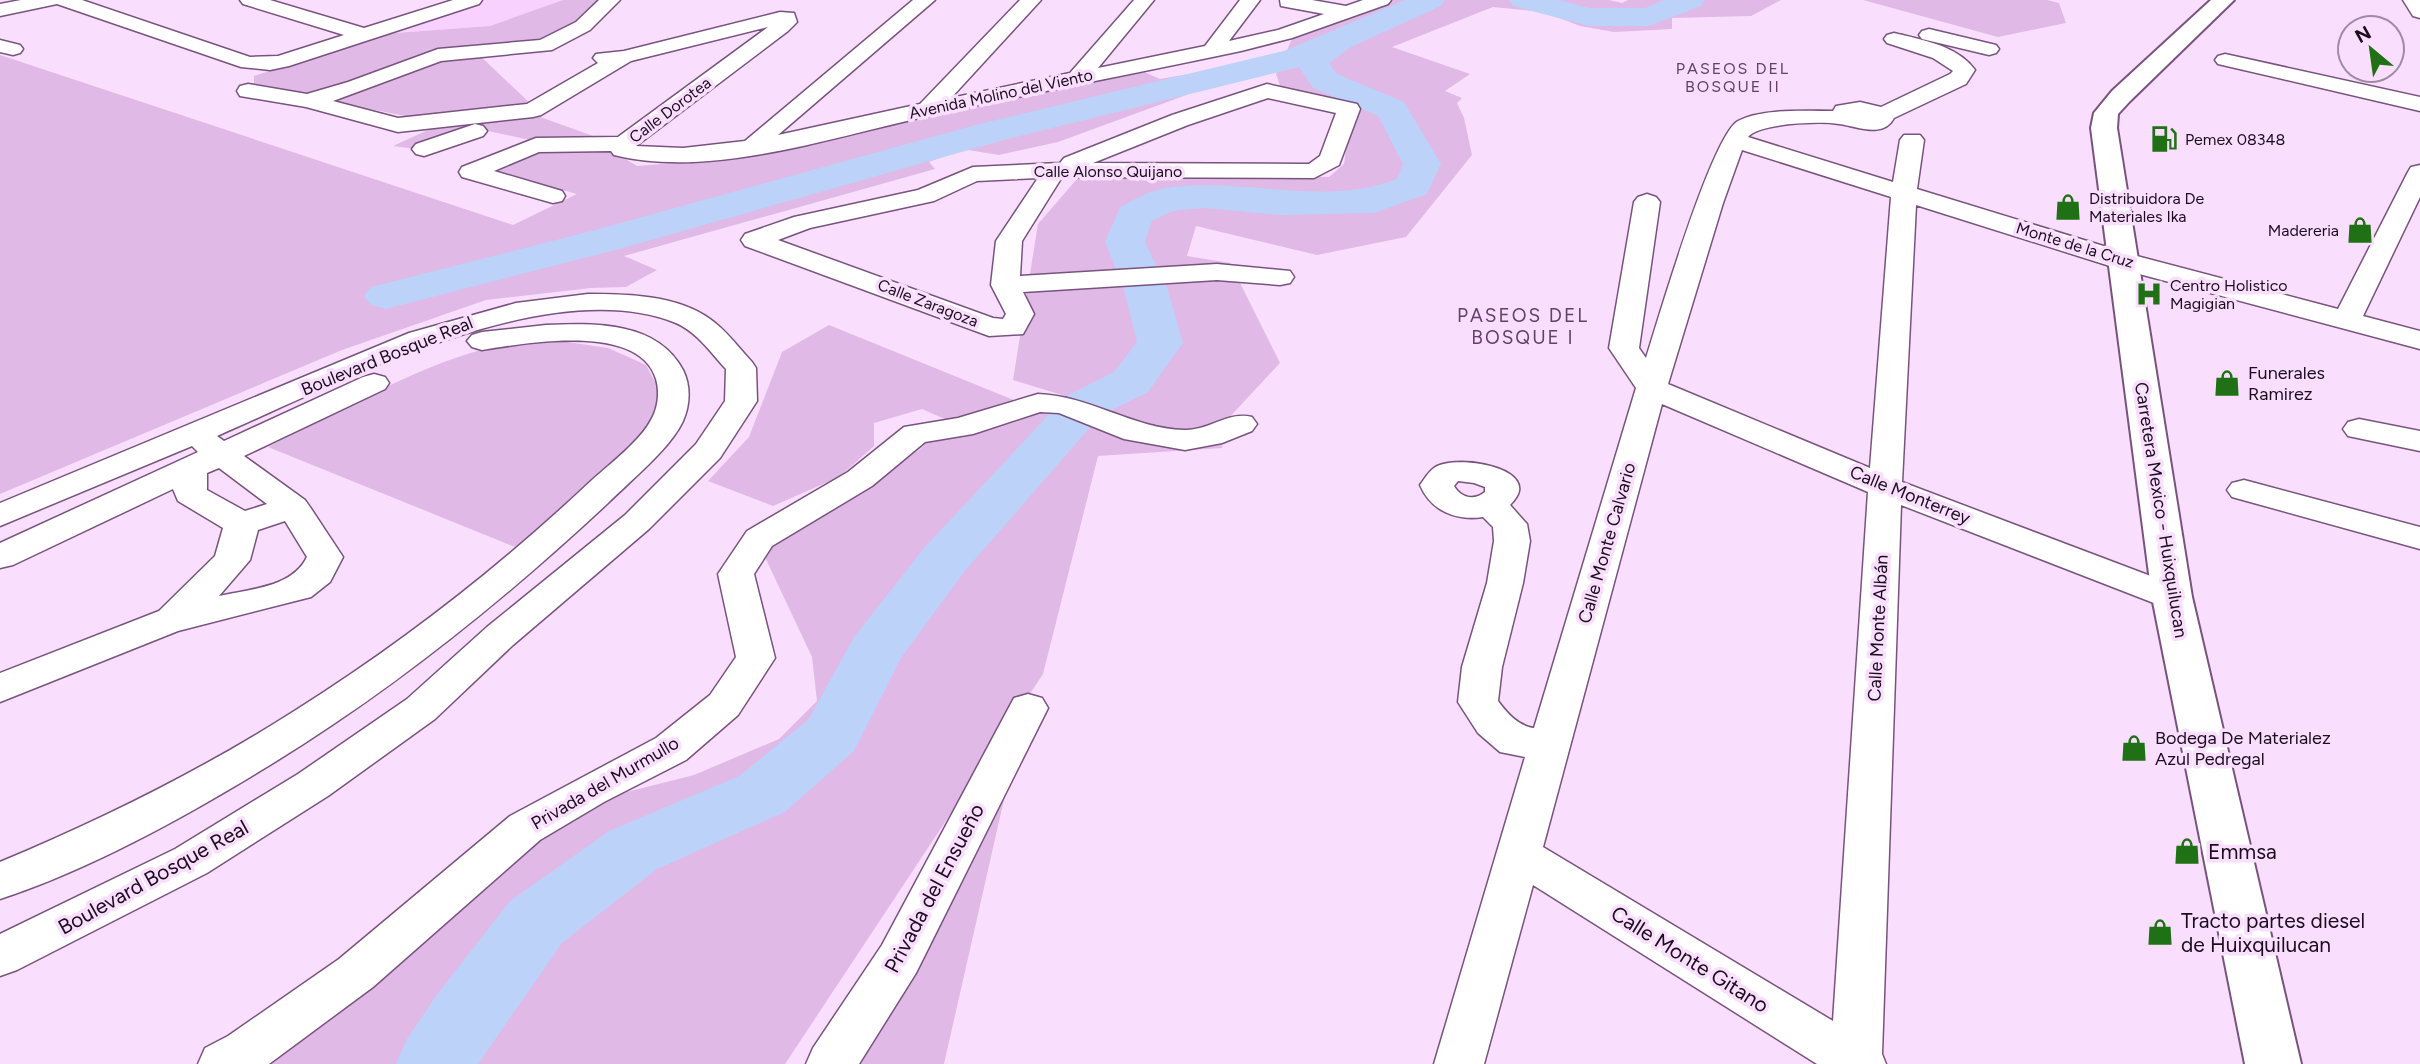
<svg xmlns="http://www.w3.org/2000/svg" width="2420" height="1064" font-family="Figtree,sans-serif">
<rect width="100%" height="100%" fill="#f9dffd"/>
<path fill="#f8d1fe" d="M 486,0 L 563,0 L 490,26 L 383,34 Z"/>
<g fill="#e0b9e6">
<path d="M 563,0 L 604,0 L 575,27 L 540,44 L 489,47 L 310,98 L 254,89 L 254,76 L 383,34 L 490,26 Z"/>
<path d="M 1393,0 L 1609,0 L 1622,3 L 1628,0 L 1781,0 L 1751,16 L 1672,18 L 1672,29 L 1614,32 L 1580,26 L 1544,12 L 1493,7 L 1392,47 L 1470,74 L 1445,91 L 1462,98 L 1457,103 L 1464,118 L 1472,155 L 1406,237 L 1317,255 L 1196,226 L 1187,256 L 1230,263 L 1280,363 L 1224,423 L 1222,448 L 1098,456 L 1043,674 L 785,1064 L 253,1064 L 519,841 L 599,799 L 694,775 L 779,739 L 817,701 L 812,657 L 763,553 L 919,450 L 949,421 L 922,409 L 874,423 L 874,446 L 839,477 L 773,506 L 708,481 L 749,437 L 782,352 L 829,325 L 1036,409 L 1051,410 L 1079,400 L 1013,380 L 1038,224 L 1077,179 L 1179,174 L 1329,177 L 1344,164 L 1352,107 L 1282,91 L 1276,74 L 1293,37 Z"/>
<path d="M 1863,0 L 2047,0 L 2059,3 L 2066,23 L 1998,37 Z"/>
<path d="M 477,53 L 532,105 L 415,118 L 330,101 L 439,57 Z"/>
<path d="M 0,55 L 513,225 L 577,194 L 490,170 L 541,151 L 611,150 L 637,166 L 728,159 L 1140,70 L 1160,79 L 1235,66 L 1252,78 L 1189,94 L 1058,142 L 999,155 L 962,149 L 929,162 L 935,169 L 624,256 L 657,270 L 626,287 L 591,288 L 486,300 L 342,350 L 0,494 Z"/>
<path d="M 529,113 L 610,142 L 540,142 L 474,128 L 416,149 L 393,146 L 441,124 Z"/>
<path d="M 561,341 L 608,348 L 646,365 L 663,397 L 653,424 L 600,478 L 515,547 L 268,447 C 336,414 429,358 503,345 C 521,342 542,343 561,341 Z"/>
<path d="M 1005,795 L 944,1064 L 857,1064 Z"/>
</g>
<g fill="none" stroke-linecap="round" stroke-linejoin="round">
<g fill="#bcd2f8" fill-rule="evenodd">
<path d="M 1405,0 L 1445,0 L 1441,6 L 1351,47 L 1329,63 L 1337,74 L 1404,102 L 1441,164 L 1427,194 L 1374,213 L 1281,215 L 1204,208 L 1173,211 L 1152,221 L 1145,242 L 1168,290 L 1183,343 L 1148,392 L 1100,416 L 964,572 L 901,658 L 854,751 L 785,812 L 657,869 L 562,943 L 478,1064 L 396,1064 L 407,1039 L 438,993 L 510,901 L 609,831 L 739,776 L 808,720 L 854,637 L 924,548 L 1066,396 L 1114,372 L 1137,342 L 1124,290 L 1105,242 L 1120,207 C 1135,199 1149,191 1165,188 C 1242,176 1321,208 1397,179 L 1403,164 L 1378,116 L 1313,88 L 1299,67 L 1004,140 L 623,248 L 386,309 L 371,305 L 364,296 L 371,287 L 595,230 L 979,124 L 1284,51 Z"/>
<path d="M 1509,0 L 1559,0 L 1589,8 L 1645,8 L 1664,0 L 1705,0 L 1701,6 L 1649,26 L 1589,26 L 1513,6 Z"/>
</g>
<defs>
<g id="minor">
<path d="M 21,0 L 82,0 L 250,57 L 278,56 L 344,35 L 243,4 L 240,0 L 270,0 L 364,28 L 453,0 L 482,0 L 479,4 L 289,66 L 270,70 L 241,67 L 57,4 L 0,16 L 0,4 Z"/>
<path d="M 599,0 L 620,0 L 590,30 L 552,50 L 441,61 L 333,101 L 398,118 L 527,104 L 598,63 L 593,58 L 596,54 L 624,51 L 780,12 L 794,13 L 797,22 L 788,31 L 636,146 L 683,148 L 745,141 L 913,0 L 935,0 L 778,135 L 920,104 L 1020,0 L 1041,0 L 951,98 L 1070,73 L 1134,0 L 1154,0 L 1098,68 L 1205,46 L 1240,0 L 1260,0 L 1229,41 L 1278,30 L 1324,14 L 1281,6 L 1280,0 L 1312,0 L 1346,6 L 1363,0 L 1391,0 L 1388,4 L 1292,38 L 1241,51 C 1137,73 1032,93 928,116 C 833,137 709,179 614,155 L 611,151 L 539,152 L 494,171 L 562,191 L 565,196 L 562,201 L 553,203 L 462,177 L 459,172 L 462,167 L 536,138 L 618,137 L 768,27 L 631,61 L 541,115 L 533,117 L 398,132 L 306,107 L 240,96 L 237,91 L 240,86 L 248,84 L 307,94 L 348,82 L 438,49 L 540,40 L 576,22 Z"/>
<path d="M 2403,0 L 2420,0 L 2420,18 L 2413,16 Z"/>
<path d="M 1929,29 L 1996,45 L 1999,49 L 1996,53 L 1989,55 L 1922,39 L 1919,35 L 1922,31 Z"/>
<path d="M 1894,33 C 1922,40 1957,45 1975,70 L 1966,84 L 1894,118 C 1883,139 1856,126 1839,124 C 1820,121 1759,123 1748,137 L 1893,182 L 1900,140 L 1904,135 L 1920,135 L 1924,140 L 1917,189 L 2133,255 L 2338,309 L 2408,172 L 2411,167 L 2420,165 L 2420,197 L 2363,316 L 2420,331 L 2420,349 L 2113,267 L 1916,205 L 1902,482 L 2185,589 L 2190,597 L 2185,605 L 2172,609 L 2159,605 L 1901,505 L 1882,1054 L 1886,1064 L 1817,1064 L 1533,885 L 1484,1064 L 1434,1064 L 1525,757 L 1500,752 L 1478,733 L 1458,702 L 1462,667 L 1487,583 L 1494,541 L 1493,527 L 1483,517 C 1456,521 1431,511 1420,485 C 1424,480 1428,472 1434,468 C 1450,455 1524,464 1519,491 C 1518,496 1513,502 1510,505 L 1527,524 L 1530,541 L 1523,583 L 1502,667 L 1498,701 C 1507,713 1518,726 1534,728 L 1636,388 L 1609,348 L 1634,202 L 1638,197 L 1647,194 L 1656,197 L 1660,202 L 1639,348 L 1646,358 C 1658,320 1712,135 1738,121 C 1762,108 1806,111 1833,111 L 1836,106 L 1860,102 L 1881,107 L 1950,74 L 1953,71 L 1933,58 L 1887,43 L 1884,39 L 1887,35 ZM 1742,150 L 1891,197 L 1870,468 L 1668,384 L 1723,203 ZM 1662,404 L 1868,492 L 1833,1021 L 1543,847 ZM 1458,481 L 1474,483 L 1485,487 L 1485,492 C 1474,501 1461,498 1454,486 Z"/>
<path d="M 0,40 L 20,45 L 23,49 L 20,53 L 13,55 L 0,52 Z"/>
<path d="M 2225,54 L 2420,97 L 2420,111 L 2218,64 L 2215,60 L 2218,56 Z"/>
<path d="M 1267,84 L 1357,104 L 1360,109 L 1339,165 L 1314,178 L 1062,177 L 1022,241 L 1020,276 L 1217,264 L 1290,271 L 1294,277 L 1290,283 L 1280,285 L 1217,280 L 1023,292 L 1034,314 L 1023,334 L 989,336 L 745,246 L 741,240 L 745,234 L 794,217 L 918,190 L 973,167 L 1060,163 L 1064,158 L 1172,115 ZM 1268,98 L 1336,113 L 1320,156 L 1309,164 L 1093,163 L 1188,125 ZM 1038,178 L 996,241 L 991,285 L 1006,314 L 1003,319 L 993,318 L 778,240 L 810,228 L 934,201 L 977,181 Z"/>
<path d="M 475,124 L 483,126 L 487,131 L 483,136 L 424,156 L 416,154 L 412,149 L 416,144 Z"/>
<path d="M 588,294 C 627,294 677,295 710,319 C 726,330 738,347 752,362 L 756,368 L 757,401 L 720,458 L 649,529 L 513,645 L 435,719 L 328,796 L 207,873 L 17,970 L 0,976 L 0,934 L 175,849 L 298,774 L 407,699 L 487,627 L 625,515 L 696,444 L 725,401 L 726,369 C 711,353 697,332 676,323 C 548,271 335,385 217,436 L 224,441 L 363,377 L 374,374 L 385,377 L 389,383 L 385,389 L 244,456 L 305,500 L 310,507 L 343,557 L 330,582 L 311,597 L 178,631 L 0,702 L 0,673 L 159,611 L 215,556 L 223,528 L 178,501 L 173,489 L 13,565 L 0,568 L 0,543 L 198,452 L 192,446 L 0,526 L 0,503 L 409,333 L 516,303 ZM 219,468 L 267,504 L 245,511 L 207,490 L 207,473 ZM 285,521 L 307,557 C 292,588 249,589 219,596 L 250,560 L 258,530 Z"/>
<path d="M 546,325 C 595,323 657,321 683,370 C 691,386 690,405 683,421 C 670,449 630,481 608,503 C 502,602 390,692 265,768 C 185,817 89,870 0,899 L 0,862 C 103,819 202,770 296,710 C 402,643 501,566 592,480 C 609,465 641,440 651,420 C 658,408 660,392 656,379 C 639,322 526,343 482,350 L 472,347 L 467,341 L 472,335 L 482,332 Z"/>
<path d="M 1038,394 C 1091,396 1134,429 1184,430 C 1209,431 1228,411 1252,417 L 1257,424 L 1252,431 L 1222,443 L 1185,450 L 1124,439 L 1059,413 L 1040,412 L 973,434 L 925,442 L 872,486 L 772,546 L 754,574 L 775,658 L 738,715 L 686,760 L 604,802 L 540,840 L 373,987 L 269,1064 L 198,1064 L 205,1048 L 228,1036 L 339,959 L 510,816 L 656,738 L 710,695 L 736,657 L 718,574 L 747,531 L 848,472 L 904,427 L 958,418 Z"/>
<path d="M 2359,419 L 2420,431 L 2420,451 L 2348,436 L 2343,429 L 2348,422 Z"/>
<path d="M 2244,480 L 2420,527 L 2420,549 L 2232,497 L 2227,490 L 2232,483 Z"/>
<path d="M 1028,694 L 1042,698 L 1048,708 L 916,973 L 859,1064 L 806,1064 L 813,1048 L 882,945 L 1014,698 Z"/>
</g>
<path id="major" d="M 2211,0 L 2234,0 L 2130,101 L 2118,114 L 2117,128 L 2192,597 L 2301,1064 L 2245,1064 L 2152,597 L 2091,128 L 2094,113 L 2112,91 Z"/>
</defs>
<use href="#minor" stroke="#79537f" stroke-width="3"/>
<use href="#major" stroke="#79537f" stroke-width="4"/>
<use href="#minor" fill="#fff" fill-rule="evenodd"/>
<use href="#major" fill="#fff" fill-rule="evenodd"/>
</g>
<defs>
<symbol id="fuel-bare" viewBox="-9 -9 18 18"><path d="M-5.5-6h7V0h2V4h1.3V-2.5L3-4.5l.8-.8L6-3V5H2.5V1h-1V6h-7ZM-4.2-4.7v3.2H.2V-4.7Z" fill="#207016" stroke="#f9dffd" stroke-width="2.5" paint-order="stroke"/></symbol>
<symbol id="shop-bare" viewBox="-9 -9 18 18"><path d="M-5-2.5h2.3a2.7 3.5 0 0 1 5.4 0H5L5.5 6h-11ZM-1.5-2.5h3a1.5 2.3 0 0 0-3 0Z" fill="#207016" stroke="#f9dffd" stroke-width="2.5" paint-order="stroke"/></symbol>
<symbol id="hospital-bare" viewBox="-9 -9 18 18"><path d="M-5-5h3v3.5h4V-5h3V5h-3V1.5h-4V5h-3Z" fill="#207016" stroke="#f9dffd" stroke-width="2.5" paint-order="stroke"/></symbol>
</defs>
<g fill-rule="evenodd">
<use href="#fuel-bare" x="2145" y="120" width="38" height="38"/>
<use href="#shop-bare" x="2049" y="188" width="38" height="38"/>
<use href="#shop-bare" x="2341" y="211" width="38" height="38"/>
<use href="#hospital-bare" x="2130" y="275" width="38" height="38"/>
<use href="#shop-bare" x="2208" y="364" width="38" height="38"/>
<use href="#shop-bare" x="2115" y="729" width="38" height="38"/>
<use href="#shop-bare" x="2168" y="832" width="38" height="38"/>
<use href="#shop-bare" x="2141" y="913" width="38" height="38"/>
</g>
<g text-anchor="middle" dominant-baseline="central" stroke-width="7" stroke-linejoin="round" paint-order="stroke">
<g font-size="16" letter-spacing="2" fill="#65406b" stroke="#f9dffd">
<text x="1733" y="68">PASEOS DEL<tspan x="1733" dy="18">BOSQUE II</tspan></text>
</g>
<g font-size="16" fill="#1b0d1e" stroke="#f9dffd">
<text transform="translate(1001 94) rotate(-12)">Avenida Molino del Viento</text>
<text transform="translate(670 110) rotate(-37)">Calle Dorotea</text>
<text x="1108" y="171">Calle Alonso Quijano</text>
<text transform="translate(2075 245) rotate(17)">Monte de la Cruz</text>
<text transform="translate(928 303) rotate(21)">Calle Zaragoza</text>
</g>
<g font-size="16" fill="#1b0d1e" stroke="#f9dffd" text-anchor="start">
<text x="2185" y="139">Pemex 08348</text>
<text x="2089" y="198">Distribuidora De<tspan x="2089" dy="18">Materiales Ika</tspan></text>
<text x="2339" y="230" text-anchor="end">Madereria</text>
<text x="2170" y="285">Centro Holistico<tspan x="2170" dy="18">Magigian</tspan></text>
</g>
<g font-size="18" fill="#1b0d1e" stroke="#f9dffd">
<text transform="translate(387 356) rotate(-22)">Boulevard Bosque Real</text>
<text transform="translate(1910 495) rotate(22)">Calle Monterrey</text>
<text transform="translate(2161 510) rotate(81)">Carretera Mexico - Huixquilucan</text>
<text transform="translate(1607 543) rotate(-74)">Calle Monte Calvario</text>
<text transform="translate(1878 628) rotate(-87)">Calle Monte Albán</text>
<text transform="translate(605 783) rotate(-30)">Privada del Murmullo</text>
</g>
<g font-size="18" fill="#1b0d1e" stroke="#f9dffd" text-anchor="start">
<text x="2248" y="373">Funerales<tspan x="2248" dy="21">Ramirez</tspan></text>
<text x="2155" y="738">Bodega De Materialez<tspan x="2155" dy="21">Azul Pedregal</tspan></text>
</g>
<g font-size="19" letter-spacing="2" fill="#65406b" stroke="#f9dffd">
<text x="1523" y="315">PASEOS DEL<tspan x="1523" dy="22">BOSQUE I</tspan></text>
</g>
<g font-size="21" fill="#1b0d1e" stroke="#f9dffd" text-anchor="start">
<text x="2208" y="851">Emmsa</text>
<text x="2181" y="920">Tracto partes diesel<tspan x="2181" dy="24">de Huixquilucan</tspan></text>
</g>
<g font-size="21" fill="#1b0d1e" stroke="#f9dffd">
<text transform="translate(153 877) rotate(-29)">Boulevard Bosque Real</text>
<text transform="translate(934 888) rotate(-62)">Privada del Ensueño</text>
<text transform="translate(1690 959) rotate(32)">Calle Monte Gitano</text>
</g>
</g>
<g transform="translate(2371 49) rotate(331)"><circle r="33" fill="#f9dffd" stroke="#a08ba4" stroke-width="2"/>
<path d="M0-5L12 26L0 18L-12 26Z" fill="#207016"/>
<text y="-10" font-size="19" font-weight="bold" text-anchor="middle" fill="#1b0d1e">N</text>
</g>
</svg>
